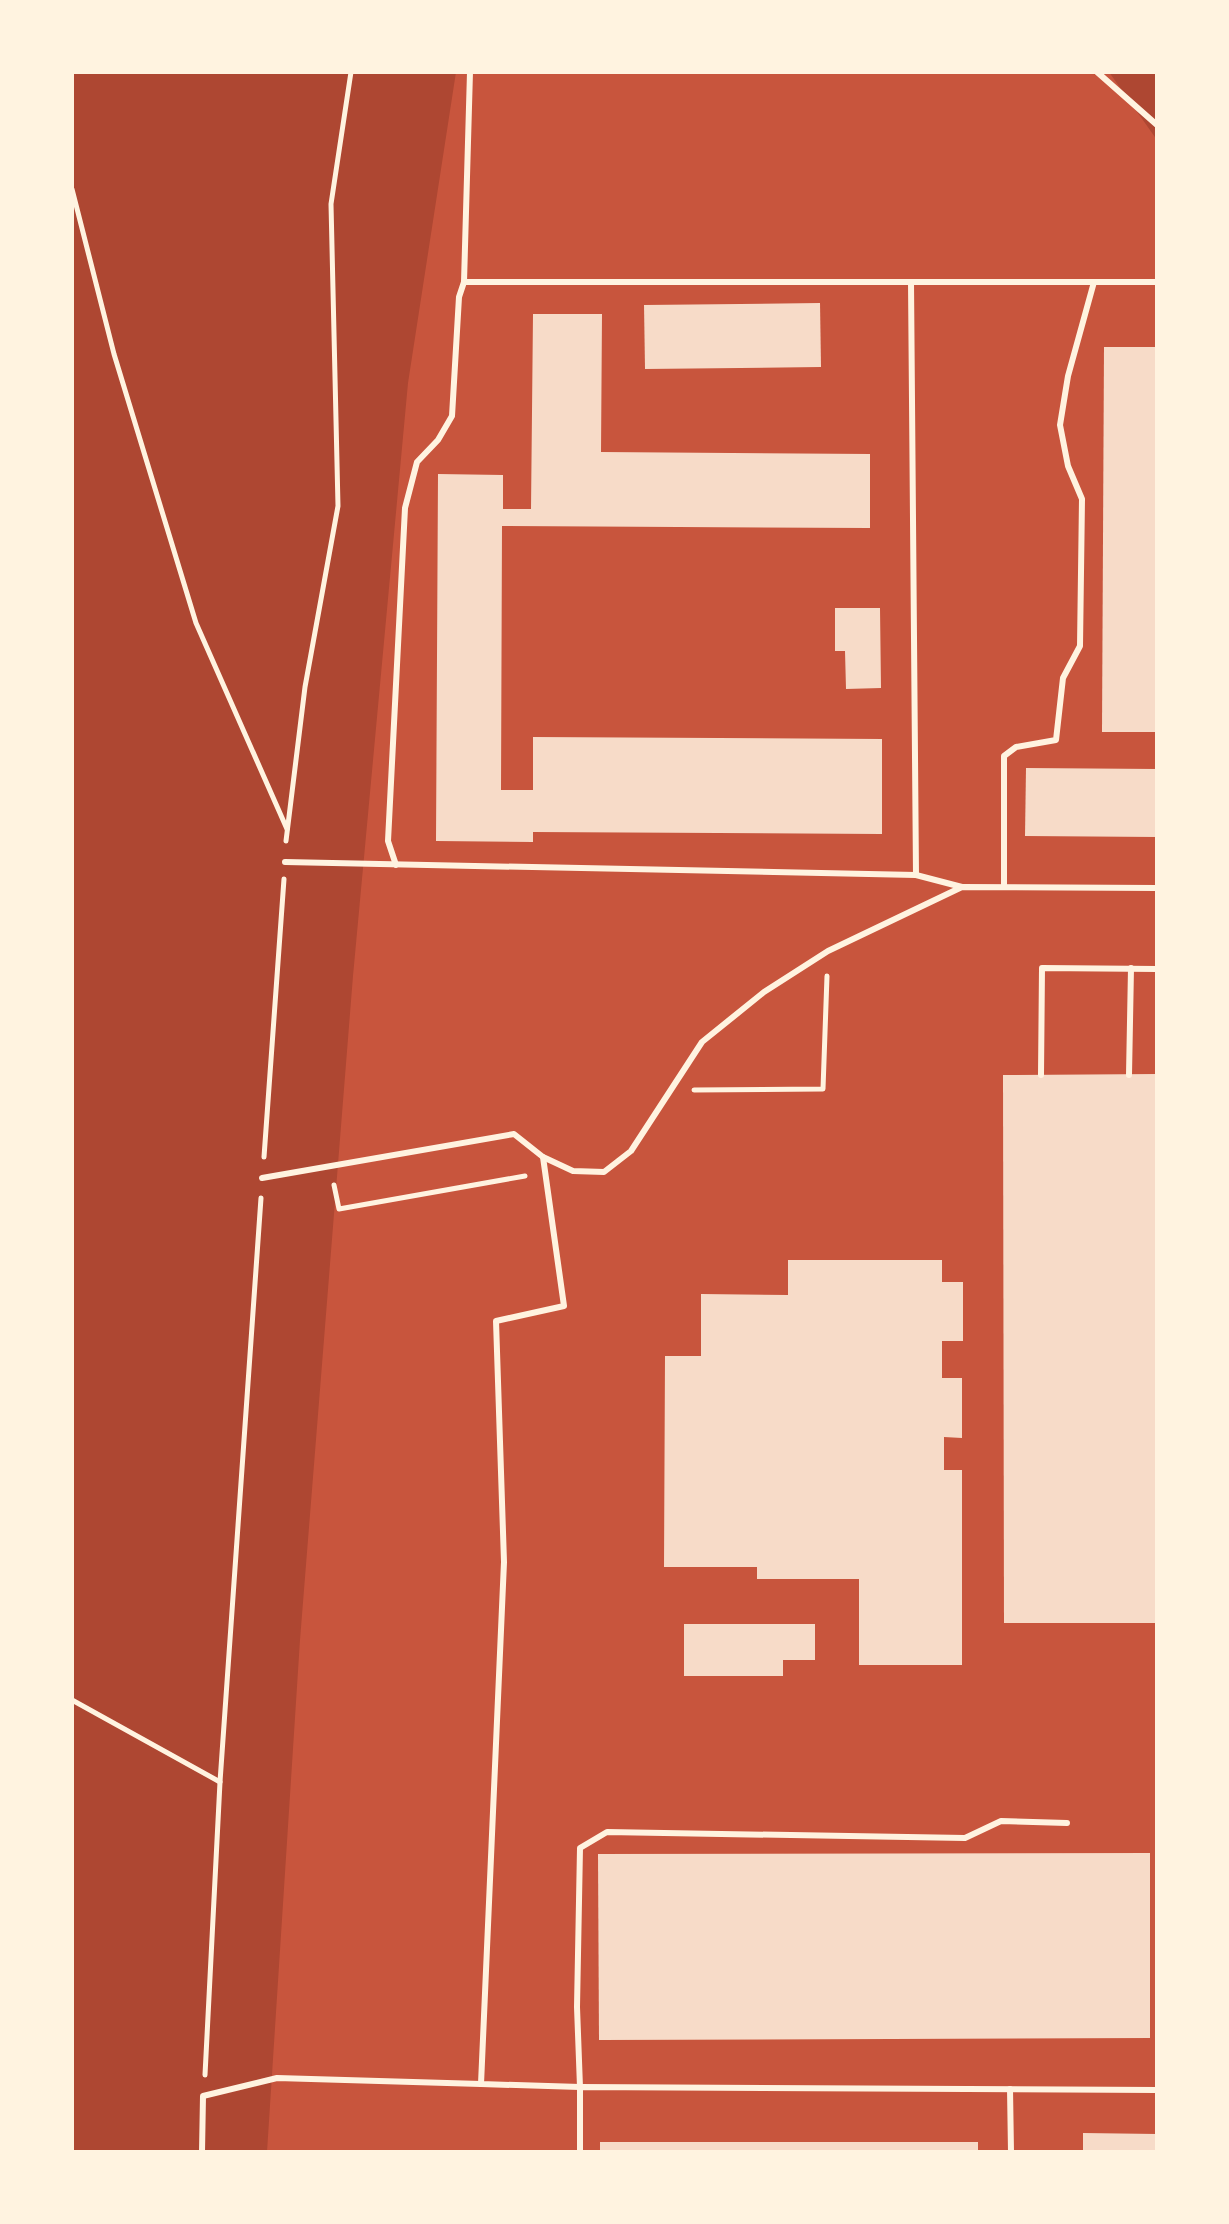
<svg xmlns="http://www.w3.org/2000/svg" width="1229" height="2224" font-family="'Public Sans',sans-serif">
<rect width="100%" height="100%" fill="#c8553d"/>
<g fill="#ae4732">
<path d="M 72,72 L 456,72 L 408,383 L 353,976 L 300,1640 L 267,2152 L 72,2152 Z"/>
<path d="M 1109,72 L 1157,72 L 1157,140 Z"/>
</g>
<g fill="#f7dbc8">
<path d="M 820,303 L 821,367 L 645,369 L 644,305 Z"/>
<path d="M 533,314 L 602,314 L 601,452 L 870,454 L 870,528 L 502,526 L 501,790 L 533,790 L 533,737 L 882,739 L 882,834 L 533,832 L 533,842 L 436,841 L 438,474 L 503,475 L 503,509 L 531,509 Z"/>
<path d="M 1104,347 L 1157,347 L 1157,732 L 1102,732 Z"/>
<path d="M 835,608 L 880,608 L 881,688 L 846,689 L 845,651 L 835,651 Z"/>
<path d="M 1026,768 L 1157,769 L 1157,837 L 1025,836 Z"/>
<path d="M 1157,1074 L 1157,1623 L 1004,1623 L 1003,1075 Z"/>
<path d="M 788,1260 L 942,1260 L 942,1282 L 963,1282 L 963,1341 L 942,1341 L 942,1378 L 962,1378 L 962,1438 L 944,1437 L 944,1470 L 962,1470 L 962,1665 L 859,1665 L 859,1579 L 757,1579 L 757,1567 L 664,1567 L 665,1356 L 701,1356 L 701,1294 L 788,1295 Z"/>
<path d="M 684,1624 L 815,1624 L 815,1660 L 783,1660 L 783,1676 L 684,1676 Z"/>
<path d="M 1150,1853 L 1150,2038 L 599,2040 L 598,1854 Z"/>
<path d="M 1083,2133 L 1157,2134 L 1157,2152 L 1083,2152 Z"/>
<rect x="600" y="2142" width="378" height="10"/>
</g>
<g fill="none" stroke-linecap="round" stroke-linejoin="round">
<g stroke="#fff3e0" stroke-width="5">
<path d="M 72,189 L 114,354 L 196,623 L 287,829"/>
<path d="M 286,841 L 305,687 L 338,506 L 331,204 L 351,72"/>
<path d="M 694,1090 L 823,1089 L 827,976"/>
<path d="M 264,1157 L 284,879"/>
<path d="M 334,1185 L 339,1209 L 525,1176"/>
<path d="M 72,1700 L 220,1782"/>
<path d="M 205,2075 L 220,1782 L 261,1198"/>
</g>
<g stroke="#fff3e0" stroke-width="6">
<path d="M 1097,72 L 1157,125"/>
<path d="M 464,282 L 1157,282"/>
<path d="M 911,282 L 916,875"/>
<path d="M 285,862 L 916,875 L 962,887"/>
<path d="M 396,865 L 388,841 L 405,508 L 417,462 L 438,440 L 452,416 L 459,297 L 464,282 L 470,72"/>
<path d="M 1004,885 L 1004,756 L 1016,747 L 1056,740 L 1063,678 L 1080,646 L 1082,499 L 1068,466 L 1060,425 L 1068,376 L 1094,282"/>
<path d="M 1041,1075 L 1042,968 L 1157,969"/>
<path d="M 1129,1075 L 1131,968"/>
<path d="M 543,1157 L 573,1171 L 604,1172 L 631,1151 L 702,1042 L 764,992 L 828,951 L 962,887 L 1157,888"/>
<path d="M 262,1178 L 514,1134 L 543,1157 L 564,1306 L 496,1321 L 504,1562 L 481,2084 L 580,2087 L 577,2007 L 580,1848 L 607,1832 L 965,1838 L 1001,1821 L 1067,1823"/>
<path d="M 1010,2089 L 1011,2152"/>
<path d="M 202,2152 L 203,2096 L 277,2078 L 481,2084"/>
<path d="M 580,2152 L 580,2087 L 1157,2090"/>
</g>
</g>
<rect width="1229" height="2224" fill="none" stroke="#fff3e0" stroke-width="148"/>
</svg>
